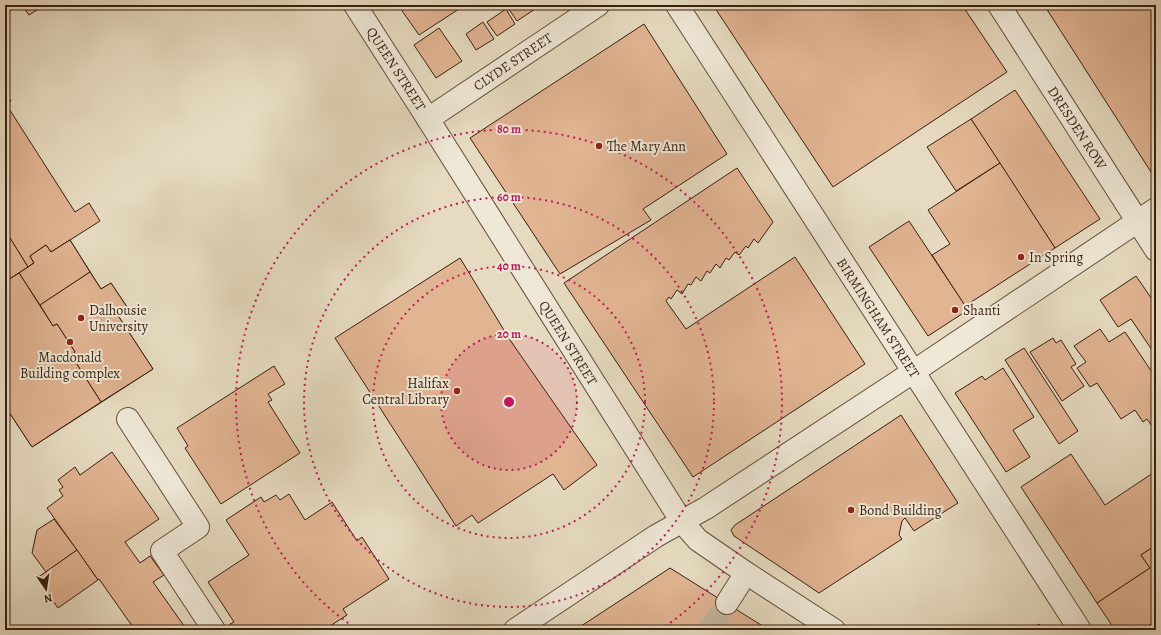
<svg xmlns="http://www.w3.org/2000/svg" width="1161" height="635" font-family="Alegreya,serif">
<rect width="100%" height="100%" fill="#e6dbc1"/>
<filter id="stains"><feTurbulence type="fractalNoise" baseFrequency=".005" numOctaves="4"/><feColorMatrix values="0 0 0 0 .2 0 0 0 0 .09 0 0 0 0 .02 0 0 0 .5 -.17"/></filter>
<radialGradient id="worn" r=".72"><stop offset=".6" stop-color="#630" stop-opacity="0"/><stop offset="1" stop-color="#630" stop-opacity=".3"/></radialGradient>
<g fill="#e1b492" stroke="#381f0e">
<path d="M 22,5 L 45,5 L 29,15 Z"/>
<path d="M 398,5 L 456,5 L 459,9 L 419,35 Z"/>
<path d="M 506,5 L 541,5 L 517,21 Z"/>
<path d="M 713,5 L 962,5 L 1007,72 L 833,187 Z"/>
<path d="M 1051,5 L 1156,5 L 1156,169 L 1151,172 L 1046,8 Z"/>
<path d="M 506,9 L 515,24 L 497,36 L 487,22 Z"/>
<path d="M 483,22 L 494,39 L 476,50 L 466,34 Z"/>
<path d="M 644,24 L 727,154 L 643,209 L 651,220 L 560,274 L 470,138 Z"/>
<path d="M 439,28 L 462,61 L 436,78 L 414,45 Z"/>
<path d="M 1015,90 L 1100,219 L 1055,248 L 971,119 Z"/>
<path d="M 5,91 L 11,101 L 6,104 L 75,212 L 89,203 L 100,221 L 51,252 L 46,245 L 30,256 L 34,263 L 28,267 L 5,230 Z"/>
<path d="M 971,119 L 1000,163 L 956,191 L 927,147 Z"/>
<path d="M 1000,163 L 1055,248 L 965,306 L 932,255 L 950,244 L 928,210 Z"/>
<path d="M 737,168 L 773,222 L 758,243 L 754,239 L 748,248 L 746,246 L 739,255 L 735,252 L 729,260 L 726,258 L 720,268 L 716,264 L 710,273 L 707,271 L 701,281 L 696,277 L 691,285 L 688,284 L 682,294 L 677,290 L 671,299 L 669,297 L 666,301 L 686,329 L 795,257 L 865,364 L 693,477 L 564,283 Z"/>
<path d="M 909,221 L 968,310 L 928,336 L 869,247 Z"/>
<path d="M 5,230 L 28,267 L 5,282 Z"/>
<path d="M 70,240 L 101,289 L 111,283 L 127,307 L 117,314 L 153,369 L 32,447 L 5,406 L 5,282 L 34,263 L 30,256 L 46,245 L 51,252 Z"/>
<path d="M 70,240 L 90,272 L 40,305 L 19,273 L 34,263 L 30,256 L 46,245 L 51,252 Z"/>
<path d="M 460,258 L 510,340 L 597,465 L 564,490 L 553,474 L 478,523 L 472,515 L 456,526 L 335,338 Z"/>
<path d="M 90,272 L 101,289 L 111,283 L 127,307 L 117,314 L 153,369 L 101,402 L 71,355 L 75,352 L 57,324 L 53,326 L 40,305 Z"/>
<path d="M 19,273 L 53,326 L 57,324 L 75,352 L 71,355 L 101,402 L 32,447 L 5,406 L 5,282 Z"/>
<path d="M 1136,276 L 1156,305 L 1156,347 L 1152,350 L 1131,319 L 1118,327 L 1100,300 Z"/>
<path d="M 1100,329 L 1109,342 L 1125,332 L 1156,378 L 1156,432 L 1147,419 L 1143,422 L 1135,410 L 1121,419 L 1097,383 L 1090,387 L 1077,368 L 1086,362 L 1074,346 Z"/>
<path d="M 1053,338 L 1056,343 L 1061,340 L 1076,364 L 1071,367 L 1084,386 L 1062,401 L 1030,352 Z"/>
<path d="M 1024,348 L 1078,431 L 1059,444 L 1005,360 Z"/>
<path d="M 274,366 L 285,384 L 268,394 L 272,400 L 268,402 L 300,453 L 221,504 L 185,448 L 188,446 L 177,428 Z"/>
<path d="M 1003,368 L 1034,417 L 1013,430 L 1030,457 L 1006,472 L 955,393 L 982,376 L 985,380 Z"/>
<path d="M 901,415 L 958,503 L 914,531 L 905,518 L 902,521 L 899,535 L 902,539 L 819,593 L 734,536 L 731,530 L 735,525 Z"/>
<path d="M 112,452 L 159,519 L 125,542 L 140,563 L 150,556 L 164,575 L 153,582 L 187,630 L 135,630 L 99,579 L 98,580 L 47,508 L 63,496 L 59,490 L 63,487 L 58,480 L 75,467 L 80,475 Z"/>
<path d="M 1071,454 L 1105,505 L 1156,471 L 1156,545 L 1141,555 L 1150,568 L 1097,603 L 1021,487 Z"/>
<path d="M 289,494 L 305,520 L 332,502 L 357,541 L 362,537 L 389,579 L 343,609 L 347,615 L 324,630 L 234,630 L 230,624 L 234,622 L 208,582 L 249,555 L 226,520 L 261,497 L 264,502 L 276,495 L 280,500 Z"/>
<path d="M 54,519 L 77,550 L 46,572 L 32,553 L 37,530 Z"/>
<path d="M 1156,545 L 1156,621 L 1142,630 L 1115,630 L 1097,603 L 1150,568 L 1141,555 Z"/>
<path d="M 77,550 L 98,580 L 58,608 L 37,578 Z"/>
<path d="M 670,568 L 769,630 L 575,630 Z"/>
<path d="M 1156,621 L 1156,630 L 1142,630 Z"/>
<path d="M 1039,624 L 1043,630 L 1029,630 Z"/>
</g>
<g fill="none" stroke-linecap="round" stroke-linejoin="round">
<path stroke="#c3b59d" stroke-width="22" stroke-dasharray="22 11" stroke-linecap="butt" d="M 709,630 L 727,603"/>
<defs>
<g id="minor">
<path d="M 355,5 L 428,119 L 682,522 L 698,540 L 746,573 L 834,630"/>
<path d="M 677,5 L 1080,630"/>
<path d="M 999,5 L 1156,250"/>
<path d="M 428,119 L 598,5"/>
<path d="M 128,419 L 198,527 L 162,551 L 214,630"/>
<path d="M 727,603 L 746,573"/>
<path d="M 515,630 L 656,536 L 706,508 L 913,372 L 1156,209"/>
</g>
</defs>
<use href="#minor" stroke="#644e3b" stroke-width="24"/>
<use href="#minor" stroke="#efe8d7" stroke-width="22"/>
</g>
<circle cx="509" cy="402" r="68" fill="#c2185b" fill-opacity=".12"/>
<g fill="none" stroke="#c2185b" stroke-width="2" stroke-dasharray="2 4">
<circle cx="509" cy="402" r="68"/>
<circle cx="509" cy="402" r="136"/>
<circle cx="509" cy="402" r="205"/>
<path d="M358 630A273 273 0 1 1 660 630"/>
</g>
<g fill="#8f2418" stroke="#efe8d7" stroke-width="1.5">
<circle cx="599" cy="146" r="4"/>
<circle cx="1021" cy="257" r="4"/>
<circle cx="955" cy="310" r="4"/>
<circle cx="81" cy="318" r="4"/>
<circle cx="70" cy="342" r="4"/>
<circle cx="457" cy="391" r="4"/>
<circle cx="851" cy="510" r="4"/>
</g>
<g text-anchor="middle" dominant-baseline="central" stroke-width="4" stroke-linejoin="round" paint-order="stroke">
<g font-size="14" fill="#381f0e" stroke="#efe8d7">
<text transform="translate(513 62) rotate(-34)">CLYDE STREET</text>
<text transform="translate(396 69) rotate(57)">QUEEN STREET</text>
<text transform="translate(1077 128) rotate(57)">DRESDEN ROW</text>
<text transform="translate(878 318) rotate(57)">BIRMINGHAM STREET</text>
<text transform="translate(568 343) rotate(58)">QUEEN STREET</text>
</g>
<g font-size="14" fill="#381f0e" stroke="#efe8d7" text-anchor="start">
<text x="607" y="146">The Mary Ann</text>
<text x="1029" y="257">In Spring</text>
<text x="89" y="310">Dalhousie<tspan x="89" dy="16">University</tspan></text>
<text x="963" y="310">Shanti</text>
<text x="70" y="357" text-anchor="middle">Macdonald<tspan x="70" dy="16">Building complex</tspan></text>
<text x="449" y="383" text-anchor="end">Halifax<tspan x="449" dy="16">Central Library</tspan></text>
<text x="859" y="510">Bond Building</text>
</g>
</g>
<circle cx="509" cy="402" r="6" fill="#c2185b" stroke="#efe8d7" stroke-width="2"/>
<g font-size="12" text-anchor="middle" font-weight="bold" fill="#c2185b" stroke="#efe8d7" stroke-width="4" stroke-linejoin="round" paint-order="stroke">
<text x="509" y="133">80 m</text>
<text x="509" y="201">60 m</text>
<text x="509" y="270">40 m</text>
<text x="509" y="338">20 m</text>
</g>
<rect width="1161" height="635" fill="none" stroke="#e6dbc1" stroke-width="20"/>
<rect x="6" y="6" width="1149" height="623" fill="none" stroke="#381f0e" stroke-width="2"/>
<rect x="10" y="10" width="1141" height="615" fill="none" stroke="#381f0e"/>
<g transform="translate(46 589) rotate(167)" stroke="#efe8d7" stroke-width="3" paint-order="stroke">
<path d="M0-3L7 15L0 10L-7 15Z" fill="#381f0e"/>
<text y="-6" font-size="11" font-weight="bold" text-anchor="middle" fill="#381f0e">N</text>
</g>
<rect width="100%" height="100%" filter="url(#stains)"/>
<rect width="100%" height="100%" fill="url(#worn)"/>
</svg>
